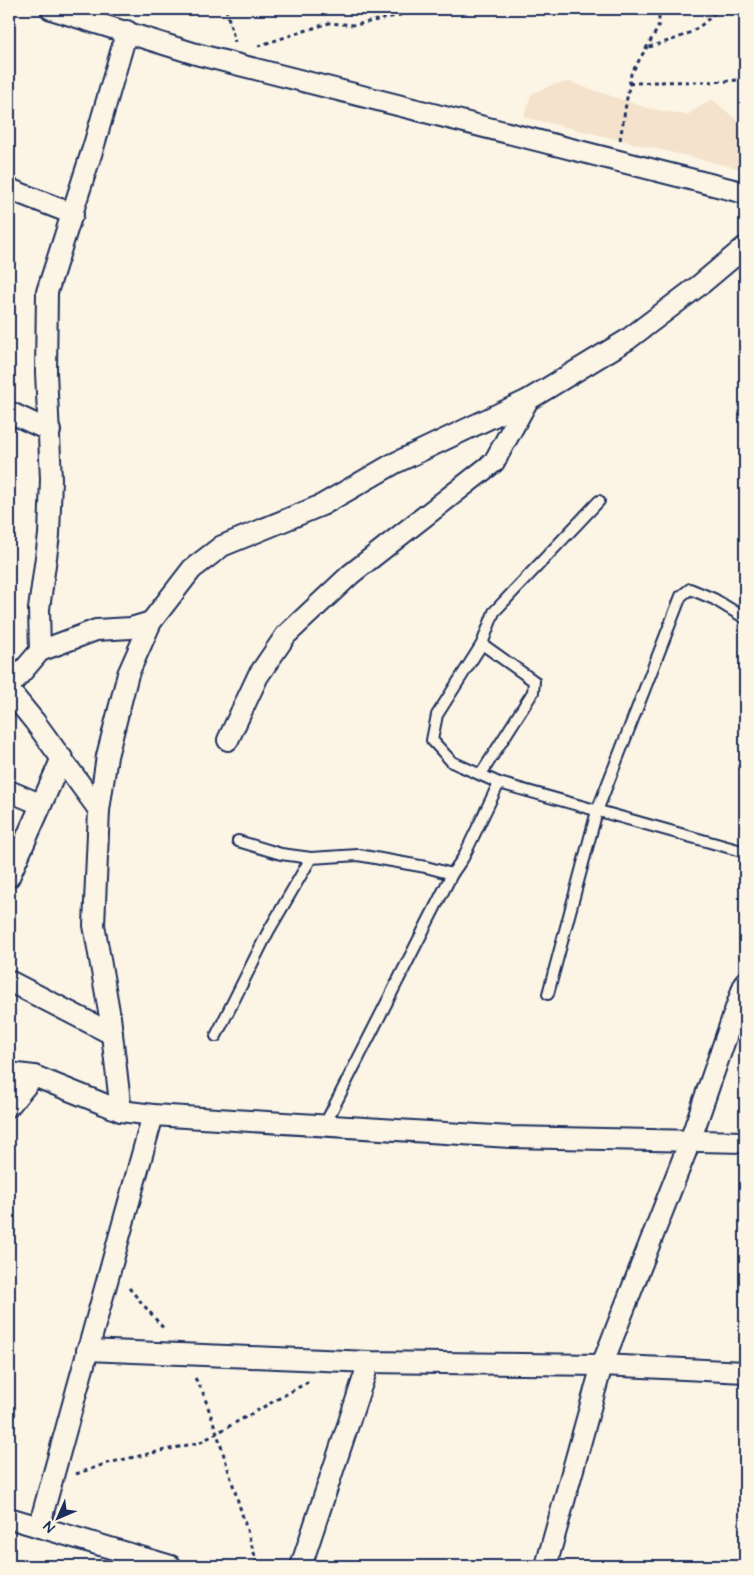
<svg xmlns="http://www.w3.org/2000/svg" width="754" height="1575" font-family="'Architects Daughter',sans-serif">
<rect width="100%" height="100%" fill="#fcf5e5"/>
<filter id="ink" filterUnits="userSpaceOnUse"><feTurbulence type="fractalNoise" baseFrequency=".02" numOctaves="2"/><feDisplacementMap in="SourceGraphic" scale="10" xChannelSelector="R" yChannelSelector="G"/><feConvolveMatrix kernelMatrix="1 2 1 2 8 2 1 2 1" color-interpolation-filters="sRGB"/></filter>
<g filter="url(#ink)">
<path fill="#f4e2cc" d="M 569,82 L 647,108 L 687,115 L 712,99 L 745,127 L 745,170 L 524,117 L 531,94 L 552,85 Z"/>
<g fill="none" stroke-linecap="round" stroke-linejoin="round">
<defs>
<g id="service">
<path d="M 599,501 L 494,612 L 482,644 L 437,715 L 432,740 L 452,762 L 499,783 L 745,852"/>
<path d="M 481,774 L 533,692 L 534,681 L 482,644"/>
<path d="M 238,841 L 281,854 L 311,858 L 358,855 L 426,867 L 452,874 L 463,858 L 499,783"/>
<path d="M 548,994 L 597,811 L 681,596 L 690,589 L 714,599 L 745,618"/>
<path d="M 216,1036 L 268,932 L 311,858"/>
<path d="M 324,1126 L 452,874"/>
</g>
<g id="minor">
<path d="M 51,9 L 196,54 L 745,193"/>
<path d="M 9,189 L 73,214"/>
<path d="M 9,412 L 50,431"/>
<path d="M 40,651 L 39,609 L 49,535 L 51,479 L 46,372 L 47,292 L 94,145 L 127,31"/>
<path d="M 9,687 L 40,651 L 96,630 L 131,628 L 151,622"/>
<path d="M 9,690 L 35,722 L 99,810 L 94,925 L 110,1017 L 121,1111"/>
<path d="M 228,740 L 258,676 L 286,635 L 351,574 L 494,462 L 528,400"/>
<path d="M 9,791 L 40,804"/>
<path d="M 99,810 L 107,756 L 128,674 L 151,622 L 192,569 L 222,546 L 322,505 L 393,464 L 528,400 L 627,340 L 701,284 L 745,247"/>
<path d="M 9,877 L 62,758"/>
<path d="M 9,981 L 112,1034"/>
<path d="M 9,1073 L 34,1076 L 121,1111 L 153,1115 L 510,1137 L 745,1142"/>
<path d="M 9,1106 L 34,1076"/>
<path d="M 87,1350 L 369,1362 L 602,1365 L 745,1372"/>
<path d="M 9,1518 L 171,1566"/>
<path d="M 39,1527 L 153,1115"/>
<path d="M 301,1566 L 369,1362"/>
<path d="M 546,1566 L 602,1365 L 690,1141 L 745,982"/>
</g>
</defs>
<use href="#service" stroke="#1b2f5e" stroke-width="14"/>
<use href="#minor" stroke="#1b2f5e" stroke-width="24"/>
<g stroke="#1b2f5e" stroke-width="3" stroke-dasharray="4 4" stroke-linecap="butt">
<path d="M 226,9 L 235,42"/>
<path d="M 258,46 L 329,23 L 355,25 L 427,9"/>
<path d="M 649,47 C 681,37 695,35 718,9"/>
<path d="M 629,84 C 668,79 707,85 745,79"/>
<path d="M 620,140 L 631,74 L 658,28 L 660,9"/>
<path d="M 129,1288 L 165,1330"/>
<path d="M 195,1378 L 202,1390 L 217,1433 L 258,1566"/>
<path d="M 76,1474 L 108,1463 L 201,1442 L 308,1382"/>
</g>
<use href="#service" stroke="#fcf5e5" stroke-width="10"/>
<use href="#minor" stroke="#fcf5e5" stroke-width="20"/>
</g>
</g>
<rect width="754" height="1575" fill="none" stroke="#fcf5e5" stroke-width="30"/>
<rect x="15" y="15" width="724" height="1545" fill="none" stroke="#1b2f5e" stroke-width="2" filter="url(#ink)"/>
<g transform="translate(58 1518) rotate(225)" stroke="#fcf5e5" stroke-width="4" paint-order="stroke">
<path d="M0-4L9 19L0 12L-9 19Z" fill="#1b2f5e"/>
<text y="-8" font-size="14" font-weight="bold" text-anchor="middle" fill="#1b2f5e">N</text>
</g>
</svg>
